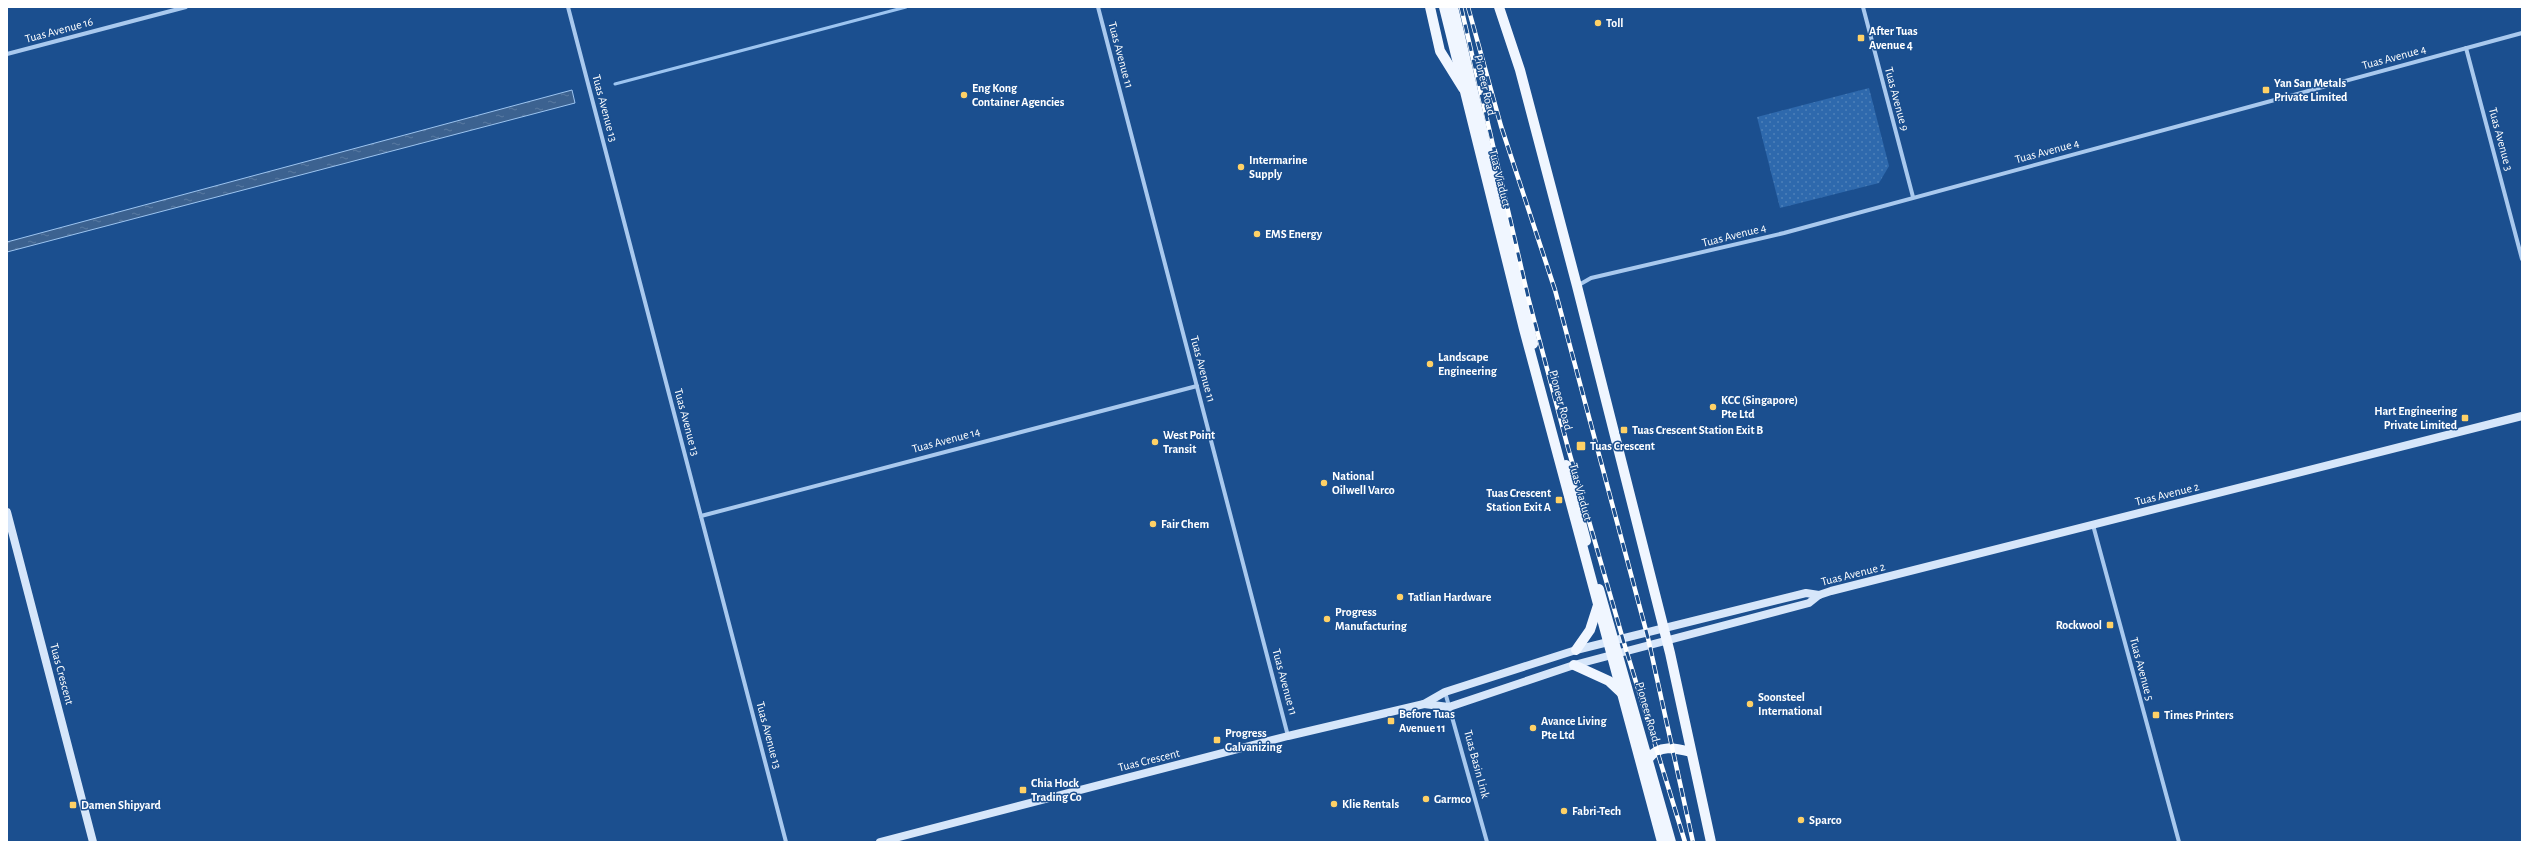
<svg xmlns="http://www.w3.org/2000/svg" width="2529" height="849" font-family="'Alegreya Sans',sans-serif">
<defs>
<pattern id="grass-dots" width="8" height="8" patternUnits="userSpaceOnUse"><rect width="8" height="8" fill="#2e69ad"/><path d="M2 2h.1M6 6h.1" fill="none" stroke="#4d80b9" stroke-width="1.8" stroke-linecap="round"/></pattern>
<pattern id="water-ripples" width="26" height="14" patternUnits="userSpaceOnUse"><rect width="26" height="14" fill="#3c6290"/><path d="M2 4q2-2 4 0t4 0M15 11q2-2 4 0t4 0" fill="none" stroke="#597aa1"/></pattern>
</defs>
<rect width="100%" height="100%" fill="#1b4f8f"/>
<path fill="url(#grass-dots)" d="M 1869,88 L 1889,166 L 1879,183 L 1780,208 L 1757,117 Z"/>
<path fill="url(#water-ripples)" stroke="#9cc4f0" d="M 572,90 L 575,103 L 7,252 L 7,242 Z"/>
<g fill="none" stroke-linecap="round" stroke-linejoin="round">
<path stroke="#9cc4f0" stroke-width="3" d="M 615,84 L 906,7"/>
<g stroke="#a9c9ee" stroke-width="4">
<path d="M 568,7 L 786,842"/>
<path d="M 1098,7 L 1288,736"/>
<path d="M 1863,7 L 1913,197"/>
<path d="M 2466,48 L 2522,259"/>
<path d="M 7,54 L 186,7"/>
<path d="M 1577,286 L 1591,278 L 1784,233 L 2522,33"/>
<path d="M 701,516 L 1197,386"/>
<path d="M 2093,525 L 2179,842"/>
<path d="M 1445,692 L 1487,842"/>
</g>
<g stroke="#d6e6fa" stroke-width="8">
<path d="M 7,512 L 93,842"/>
<path d="M 1424,704 L 1449,707 L 1574,665 L 1809,603 L 1819,595 L 1831,591 L 2522,416"/>
<path d="M 880,842 L 1288,736 L 1424,704 L 1445,692 L 1576,650 L 1806,593 L 1819,595"/>
</g>
<g stroke="#f0f6ff" stroke-width="10">
<path d="M 1430,7 L 1440,51 L 1463,88"/>
<path d="M 1453,7 L 1533,344"/>
<path d="M 1499,7 L 1520,70 L 1577,286 L 1670,653 L 1711,842"/>
<path d="M 1566,465 L 1586,541"/>
<path d="M 1599,589 L 1671,842"/>
<path d="M 1576,650 L 1590,630 L 1599,602"/>
<path d="M 1574,665 L 1609,681 L 1625,696"/>
<path d="M 1648,759 C 1659,744 1675,748 1691,752"/>
</g>
<defs>
<g id="rail">
<path d="M 1461,7 L 1528,297 L 1568,448 L 1624,643 L 1685,842"/>
<path d="M 1468,7 L 1501,126 L 1555,290 L 1648,638 L 1693,842"/>
</g>
</defs>
<use href="#rail" stroke="#fff" stroke-width="4.5"/>
<use href="#rail" stroke="#1b4f8f" stroke-width="3" stroke-dasharray="9" stroke-linecap="butt"/>
<path stroke="#f0f6ff" stroke-width="10" d="M 1444,7 L 1524,329 L 1662,842"/>
</g>
<g fill="#ffd166" stroke="#1b4f8f" stroke-width="1.5">
<circle cx="1598" cy="23" r="4"/>
<rect x="1857" y="34" width="8" height="8" rx="2"/>
<rect x="2262" y="86" width="8" height="8" rx="2"/>
<circle cx="964" cy="95" r="4"/>
<circle cx="1241" cy="167" r="4"/>
<circle cx="1257" cy="234" r="4"/>
<circle cx="1430" cy="364" r="4"/>
<circle cx="1713" cy="407" r="4"/>
<rect x="2461" y="414" width="8" height="8" rx="2"/>
<rect x="1620" y="426" width="8" height="8" rx="2"/>
<circle cx="1155" cy="442" r="4"/>
<rect x="1576" y="441" width="10" height="10" rx="2"/>
<circle cx="1324" cy="483" r="4"/>
<rect x="1555" y="496" width="8" height="8" rx="2"/>
<circle cx="1153" cy="524" r="4"/>
<circle cx="1400" cy="597" r="4"/>
<circle cx="1327" cy="619" r="4"/>
<rect x="2106" y="621" width="8" height="8" rx="2"/>
<circle cx="1750" cy="704" r="4"/>
<rect x="2152" y="711" width="8" height="8" rx="2"/>
<rect x="1387" y="717" width="8" height="8" rx="2"/>
<circle cx="1533" cy="728" r="4"/>
<rect x="1213" y="736" width="8" height="8" rx="2"/>
<rect x="1019" y="786" width="8" height="8" rx="2"/>
<circle cx="1426" cy="799" r="4"/>
<circle cx="1334" cy="804" r="4"/>
<rect x="69" y="801" width="8" height="8" rx="2"/>
<circle cx="1564" cy="811" r="4"/>
<circle cx="1801" cy="820" r="4"/>
</g>
<g text-anchor="middle" dominant-baseline="central" stroke-width="3" stroke-linejoin="round" paint-order="stroke">
<g font-size="12" font-weight="bold" fill="#fff" stroke="#1b4f8f" text-anchor="start">
<text x="1606" y="23">Toll</text>
<text x="1869" y="31">After Tuas<tspan x="1869" dy="14">Avenue 4</tspan></text>
<text x="2274" y="83">Yan San Metals<tspan x="2274" dy="14">Private Limited</tspan></text>
<text x="972" y="88">Eng Kong<tspan x="972" dy="14">Container Agencies</tspan></text>
<text x="1249" y="160">Intermarine<tspan x="1249" dy="14">Supply</tspan></text>
<text x="1265" y="234">EMS Energy</text>
<text x="1438" y="357">Landscape<tspan x="1438" dy="14">Engineering</tspan></text>
<text x="1721" y="400">KCC (Singapore)<tspan x="1721" dy="14">Pte Ltd</tspan></text>
<text x="2457" y="411" text-anchor="end">Hart Engineering<tspan x="2457" dy="14">Private Limited</tspan></text>
<text x="1632" y="430">Tuas Crescent Station Exit B</text>
<text x="1163" y="435">West Point<tspan x="1163" dy="14">Transit</tspan></text>
<text x="1590" y="446">Tuas Crescent</text>
<text x="1332" y="476">National<tspan x="1332" dy="14">Oilwell Varco</tspan></text>
<text x="1551" y="493" text-anchor="end">Tuas Crescent<tspan x="1551" dy="14">Station Exit A</tspan></text>
<text x="1161" y="524">Fair Chem</text>
<text x="1408" y="597">Tatlian Hardware</text>
<text x="1335" y="612">Progress<tspan x="1335" dy="14">Manufacturing</tspan></text>
<text x="2102" y="625" text-anchor="end">Rockwool</text>
<text x="1758" y="697">Soonsteel<tspan x="1758" dy="14">International</tspan></text>
<text x="1399" y="714">Before Tuas<tspan x="1399" dy="14">Avenue 11</tspan></text>
<text x="2164" y="715">Times Printers</text>
<text x="1541" y="721">Avance Living<tspan x="1541" dy="14">Pte Ltd</tspan></text>
<text x="1225" y="733">Progress<tspan x="1225" dy="14">Galvanizing</tspan></text>
<text x="1031" y="783">Chia Hock<tspan x="1031" dy="14">Trading Co</tspan></text>
<text x="1434" y="799">Garmco</text>
<text x="1342" y="804">Klie Rentals</text>
<text x="81" y="805">Damen Shipyard</text>
<text x="1572" y="811">Fabri-Tech</text>
<text x="1809" y="820">Sparco</text>
</g>
<g font-size="12" fill="#fff" stroke="#1b4f8f">
<text transform="translate(59 30) rotate(-15)">Tuas Avenue 16</text>
<text transform="translate(1121 55) rotate(75)">Tuas Avenue 11</text>
<text transform="translate(2394 57) rotate(-15)">Tuas Avenue 4</text>
<text transform="translate(1485 85) rotate(77)">Pioneer Road</text>
<text transform="translate(1897 99) rotate(75)">Tuas Avenue 9</text>
<text transform="translate(605 108) rotate(75)">Tuas Avenue 13</text>
<text transform="translate(2501 139) rotate(75)">Tuas Avenue 3</text>
<text transform="translate(2047 151) rotate(-15)">Tuas Avenue 4</text>
<text transform="translate(1500 178) rotate(76)">Tuas Viaduct</text>
<text transform="translate(1734 235) rotate(-14)">Tuas Avenue 4</text>
<text transform="translate(1203 369) rotate(75)">Tuas Avenue 11</text>
<text transform="translate(1561 400) rotate(75)">Pioneer Road</text>
<text transform="translate(687 422) rotate(75)">Tuas Avenue 13</text>
<text transform="translate(946 440) rotate(-15)">Tuas Avenue 14</text>
<text transform="translate(1581 492) rotate(75)">Tuas Viaduct</text>
<text transform="translate(2167 494) rotate(-14)">Tuas Avenue 2</text>
<text transform="translate(1853 574) rotate(-14)">Tuas Avenue 2</text>
<text transform="translate(2142 669) rotate(75)">Tuas Avenue 5</text>
<text transform="translate(62 674) rotate(75)">Tuas Crescent</text>
<text transform="translate(1285 682) rotate(75)">Tuas Avenue 11</text>
<text transform="translate(1648 712) rotate(74)">Pioneer Road</text>
<text transform="translate(769 735) rotate(75)">Tuas Avenue 13</text>
<text transform="translate(1149 760) rotate(-14)">Tuas Crescent</text>
<text transform="translate(1477 764) rotate(75)">Tuas Basin Link</text>
</g>
</g>
<rect width="2529" height="849" fill="none" stroke="#ffffff" stroke-width="16"/>
</svg>
